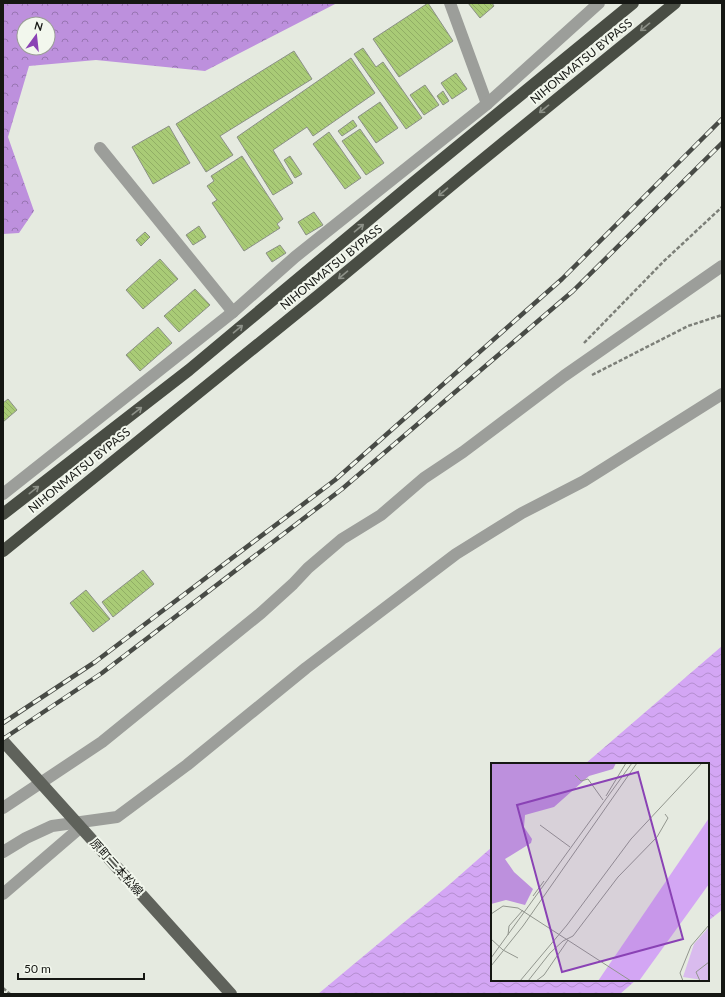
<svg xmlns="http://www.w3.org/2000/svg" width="725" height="997" font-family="Lato,'Noto Sans JP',sans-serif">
<defs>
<pattern id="forest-crowns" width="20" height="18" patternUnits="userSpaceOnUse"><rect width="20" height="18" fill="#bd90dd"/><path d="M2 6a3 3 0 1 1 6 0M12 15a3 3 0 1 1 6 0" fill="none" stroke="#9875b2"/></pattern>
<pattern id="water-waves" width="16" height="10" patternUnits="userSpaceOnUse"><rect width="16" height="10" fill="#d3a6f4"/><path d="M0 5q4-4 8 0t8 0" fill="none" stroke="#b48ed0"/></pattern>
<pattern id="building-back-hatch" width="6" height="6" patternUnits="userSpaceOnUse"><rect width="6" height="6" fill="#a9cb76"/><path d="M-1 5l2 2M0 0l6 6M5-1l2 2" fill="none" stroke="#91ae65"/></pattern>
</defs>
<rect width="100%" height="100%" fill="#e5eae0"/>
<path fill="url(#forest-crowns)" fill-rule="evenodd" d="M 3,3 L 337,3 L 205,71 L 96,60 L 29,66 L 8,137 L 34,211 L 19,233 L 3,234 ZM 24,24 L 48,24 L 48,48 L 24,48 Z"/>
<g fill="url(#water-waves)">
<path d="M 722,646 L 722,910 L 708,921 L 708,764 L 585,764 Z"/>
<path d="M 492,847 L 492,980 L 636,980 L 620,994 L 318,994 L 450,884 Z"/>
</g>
<g fill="url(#building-back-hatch)" stroke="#8b9086">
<path d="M 428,3 L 453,41 L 399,77 L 373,39 Z"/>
<path d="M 468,3 L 492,3 L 494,6 L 480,18 Z"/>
<path d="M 363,48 L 376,67 L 383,62 L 422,118 L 406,129 L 354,54 Z"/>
<path d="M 294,51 L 312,79 L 220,136 L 233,155 L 206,172 L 176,124 Z"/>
<path d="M 351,58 L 375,93 L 313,136 L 307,127 L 273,150 L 293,183 L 273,195 L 237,137 Z"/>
<path d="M 456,73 L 467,89 L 452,99 L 441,83 Z"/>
<path d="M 425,85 L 439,105 L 424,115 L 410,95 Z"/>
<path d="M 443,91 L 449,101 L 443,105 L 437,96 Z"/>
<path d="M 380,102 L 398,128 L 376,143 L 358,117 Z"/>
<path d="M 353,120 L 357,126 L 342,136 L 338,131 Z"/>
<path d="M 169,126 L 190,163 L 153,184 L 132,147 Z"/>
<path d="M 360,129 L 384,163 L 366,175 L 342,141 Z"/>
<path d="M 329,132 L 361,178 L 345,189 L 313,144 Z"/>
<path d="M 242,156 L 283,219 L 277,224 L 280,228 L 244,251 L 212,203 L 217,200 L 207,186 L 214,181 L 211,176 Z"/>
<path d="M 290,156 L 302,174 L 295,178 L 284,160 Z"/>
<path d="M 314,212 L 323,225 L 306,235 L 298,222 Z"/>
<path d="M 199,226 L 206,237 L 193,245 L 186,235 Z"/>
<path d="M 145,232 L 150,237 L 141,246 L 136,240 Z"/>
<path d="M 280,245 L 286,253 L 272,262 L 266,253 Z"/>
<path d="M 160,259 L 178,279 L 143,309 L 126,290 Z"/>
<path d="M 195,289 L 210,305 L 179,332 L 164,316 Z"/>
<path d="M 158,327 L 172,343 L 140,371 L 126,355 Z"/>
<path d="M 8,399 L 17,410 L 3,422 L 3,403 Z"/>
<path d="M 143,570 L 154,584 L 113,617 L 102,602 Z"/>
<path d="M 86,590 L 110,619 L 93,632 L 70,603 Z"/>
</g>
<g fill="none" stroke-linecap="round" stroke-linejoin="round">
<g stroke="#7c7f78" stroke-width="2.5" stroke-dasharray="4 2" stroke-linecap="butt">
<path d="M 584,343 L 664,261 L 722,207"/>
<path d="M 592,375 L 688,326 L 722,315"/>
<path d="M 3,988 L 10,994"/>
</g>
<g stroke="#9c9e9a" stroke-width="12">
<path d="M 450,3 L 487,104"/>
<path d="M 100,148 L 233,312"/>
<path d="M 3,494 L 233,312 L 295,257 L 487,104 L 599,3"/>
<path d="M 3,808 L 102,742 L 261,613 L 293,584 L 308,568 L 342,539 L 381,515 L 424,478 L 463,452 L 564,376 L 722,266"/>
<path d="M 3,852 L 26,838 L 52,826 L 117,817 L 187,765 L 306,668 L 456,554 L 522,513 L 584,481 L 722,394"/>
<path d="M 3,894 L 81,827"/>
</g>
<path stroke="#5f625b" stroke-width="12" d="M 3,741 L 231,994"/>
<g stroke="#494d44" stroke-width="12">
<path d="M 3,514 L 189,370 L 408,187 L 633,3"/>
<path d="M 3,551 L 319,295 L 465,174 L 675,3"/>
</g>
<defs>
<g id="rail">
<path d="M 3,723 L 95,662 L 335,480 L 562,279 L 722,119"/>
<path d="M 3,739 L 102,673 L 342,489 L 573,291 L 722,143"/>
</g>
</defs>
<use href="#rail" stroke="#484b46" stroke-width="4.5"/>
<use href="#rail" stroke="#f2f7ed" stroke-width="3" stroke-dasharray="9" stroke-linecap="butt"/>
</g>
<defs><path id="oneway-shaft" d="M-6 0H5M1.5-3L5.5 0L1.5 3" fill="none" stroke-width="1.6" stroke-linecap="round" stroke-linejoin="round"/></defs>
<g stroke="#8d9188">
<use href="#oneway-shaft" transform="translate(645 27) rotate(141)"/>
<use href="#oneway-shaft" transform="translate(544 109) rotate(141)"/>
<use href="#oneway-shaft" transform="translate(443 192) rotate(140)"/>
<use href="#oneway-shaft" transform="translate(359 228) rotate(-40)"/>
<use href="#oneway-shaft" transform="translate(343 275) rotate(140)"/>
<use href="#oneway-shaft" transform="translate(238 329) rotate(-40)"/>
<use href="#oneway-shaft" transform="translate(137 411) rotate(-38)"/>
<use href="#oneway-shaft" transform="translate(34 490) rotate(-38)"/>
</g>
<g text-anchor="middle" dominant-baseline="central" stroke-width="4" stroke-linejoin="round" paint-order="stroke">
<g font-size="12" fill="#151713" stroke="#f2f7ed">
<text transform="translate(581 61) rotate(-39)">NIHONMATSU BYPASS</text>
<text transform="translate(331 267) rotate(-39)">NIHONMATSU BYPASS</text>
<text transform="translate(79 470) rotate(-39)">NIHONMATSU BYPASS</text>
<text transform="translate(117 867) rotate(48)">原町二本松線</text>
</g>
</g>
<g transform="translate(491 763)">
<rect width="218" height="218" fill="#e5eae0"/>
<path d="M 0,0 L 125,0 L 122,6 L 98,13 L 63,44 L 34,52 L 33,64 L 41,76 L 40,80 L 14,96 L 23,109 L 42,126 L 34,142 L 15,137 L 0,141 Z" fill="#bd90dd"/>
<path d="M 218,164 L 218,218 L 192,214 L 203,181 Z" fill="#d9bbee"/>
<path d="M 218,55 L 218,121 L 148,218 L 107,218 Z" fill="#d3a6f4"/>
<path fill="none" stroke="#92968e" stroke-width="1" d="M 84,12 L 90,18 L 97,16 L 112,37M 115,33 L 135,0M 49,62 L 79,84M 42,133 L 53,118M 0,151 L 12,143 L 27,145 L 140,218M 17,172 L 18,163 L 32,147M 0,176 L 12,187M 12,187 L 27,195M 0,195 L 141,0M 0,203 L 32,163 L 146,0M 29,218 L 76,162 L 140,76 L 211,0M 37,218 L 59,190 L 72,178 L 82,173 L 127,114 L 166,74 L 177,55 L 174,51M 45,218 L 53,212 L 77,177M 192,218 L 189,210 L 200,183 L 218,162M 209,218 L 205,209 L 218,199"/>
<path fill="#8a42b5" fill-opacity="0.15" stroke="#8a42b5" stroke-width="2" d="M 147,9 L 192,176 L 71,209 L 26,42 Z"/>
<rect width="218" height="218" fill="none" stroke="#151713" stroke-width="2"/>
</g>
<rect width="725" height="997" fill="none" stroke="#151713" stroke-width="8"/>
<g transform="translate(36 36) rotate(15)"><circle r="19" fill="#f2f7ed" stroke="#9a9d96"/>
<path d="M0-3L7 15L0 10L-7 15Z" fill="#8a42b5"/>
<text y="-6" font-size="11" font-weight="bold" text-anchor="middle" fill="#151713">N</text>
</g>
<path d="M18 973v6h126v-6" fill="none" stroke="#151713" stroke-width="2"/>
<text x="24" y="973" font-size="12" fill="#151713" stroke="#f2f7ed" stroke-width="3" paint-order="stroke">50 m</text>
</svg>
